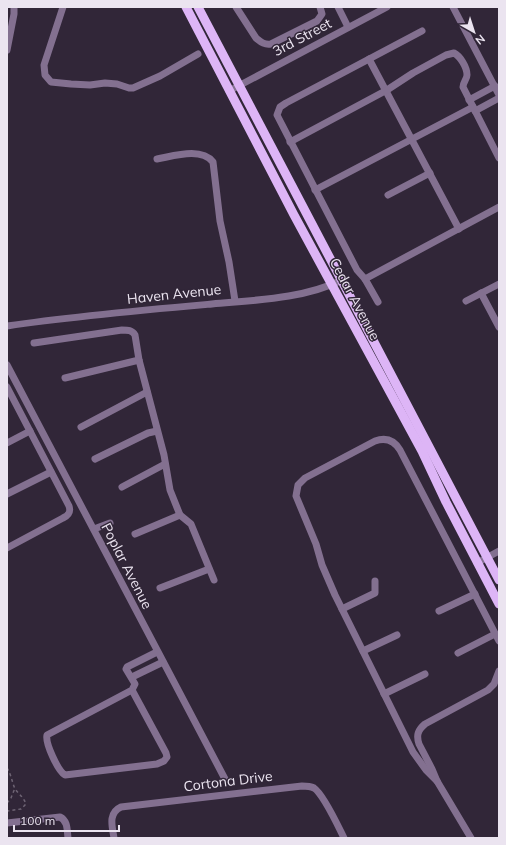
<svg xmlns="http://www.w3.org/2000/svg" width="506" height="845" font-family="Mulish,sans-serif">
<rect width="100%" height="100%" fill="#312638"/>
<g fill="none" stroke-linecap="round" stroke-linejoin="round">
<g stroke="#6e6474" stroke-width="1.5" stroke-dasharray="3 3" stroke-linecap="butt">
<path d="M 7,768 C 11,774 12,782 15,789 C 19,794 24,798 26,804 L 21,809 L 7,811"/>
<path d="M 7,803 L 11,798 L 15,788"/>
</g>
<g stroke="#837090" stroke-width="7">
<path d="M 63,7 L 44,65 L 45,75 L 51,82 L 71,84 L 90,85 L 105,83 L 117,84 L 129,88 L 133,88 L 160,76 L 198,54"/>
<path d="M 236,7 L 256,38 C 261,42 264,45 271,44 L 317,21 L 322,14 L 320,7"/>
<path d="M 338,7 L 348,27"/>
<path d="M 453,7 L 499,95"/>
<path d="M 7,50 L 14,14 L 14,7"/>
<path d="M 369,59 L 459,229"/>
<path d="M 229,91 L 387,7"/>
<path d="M 469,100 L 495,86"/>
<path d="M 475,111 L 499,98"/>
<path d="M 290,142 L 387,90 L 413,73 L 446,55 L 454,53 C 460,56 467,67 467,75 C 467,79 463,82 463,87 L 499,158"/>
<path d="M 157,159 C 174,156 201,147 213,162 L 220,221 L 229,262 L 235,301"/>
<path d="M 315,190 L 473,107"/>
<path d="M 388,195 L 430,173"/>
<path d="M 365,279 L 499,207"/>
<path d="M 481,293 L 499,327"/>
<path d="M 466,301 L 499,284"/>
<path d="M 378,302 L 365,279 L 357,270 L 277,115 L 280,107 L 286,103 L 422,31"/>
<path d="M 7,326 C 75,316 144,310 212,304 C 255,300 303,299 342,280"/>
<path d="M 34,343 L 122,330 C 128,330 132,330 135,335 L 139,360 L 164,455 L 170,490 L 180,515 L 191,524 L 214,580"/>
<path d="M 7,365 L 225,779"/>
<path d="M 65,378 L 139,360"/>
<path d="M 7,387 L 69,506 C 71,512 69,515 63,518 L 7,548"/>
<path d="M 81,427 L 147,392"/>
<path d="M 7,443 L 30,431"/>
<path d="M 95,459 L 148,433 L 157,431"/>
<path d="M 122,487 L 165,464"/>
<path d="M 7,494 L 51,472"/>
<path d="M 94,529 L 110,523"/>
<path d="M 135,534 L 180,515"/>
<path d="M 477,563 L 499,551"/>
<path d="M 160,588 L 209,569"/>
<path d="M 342,609 L 375,593 L 375,581"/>
<path d="M 439,611 L 475,594"/>
<path d="M 363,651 L 397,635"/>
<path d="M 458,653 L 495,634"/>
<path d="M 132,677 L 163,662"/>
<path d="M 132,690 L 166,753 L 167,757 L 164,761 L 157,764 L 65,775 C 58,771 45,743 47,735 L 132,690 L 135,684 L 126,669 L 127,667 L 157,652"/>
<path d="M 384,694 L 425,674"/>
<path d="M 437,781 L 426,770 L 413,752 L 335,595 L 322,565 L 316,544 L 296,496 L 298,485 L 305,478 L 375,441 C 386,437 394,440 400,450 L 499,641"/>
<path d="M 7,823 L 60,817 C 68,821 67,830 68,838"/>
<path d="M 114,838 C 112,826 108,813 121,807 L 302,786 C 306,786 310,786 314,788 C 324,795 338,826 344,838"/>
<path d="M 471,838 L 437,781 L 432,769 L 419,744 C 416,735 418,730 425,724 L 488,690 L 494,684 L 499,671"/>
</g>
<g stroke="#ddb5f6" stroke-width="9">
<path d="M 186,7 L 294,215 L 422,451 L 446,502 L 499,604"/>
<path d="M 198,7 L 499,580"/>
</g>
</g>
<g text-anchor="middle" dominant-baseline="central" stroke-width="3" stroke-linejoin="round" paint-order="stroke">
<g font-size="14" fill="#ebe4f0" stroke="#312638">
<text transform="translate(302 37) rotate(-28)">3rd Street</text>
<text transform="translate(174 294) rotate(-6)">Haven Avenue</text>
<text transform="translate(355 299) rotate(62)">Cedar Avenue</text>
<text transform="translate(127 566) rotate(63)">Poplar Avenue</text>
<text transform="translate(228 781) rotate(-7)">Cortona Drive</text>
</g>
</g>
<rect width="506" height="845" fill="none" stroke="#ebe4f0" stroke-width="16"/>
<g transform="translate(474 32) rotate(141)" stroke="#312638" stroke-width="3" paint-order="stroke">
<path d="M0-3L7 15L0 10L-7 15Z" fill="#ebe4f0"/>
<text y="-6" font-size="11" font-weight="bold" text-anchor="middle" fill="#ebe4f0">N</text>
</g>
<path d="M14 825v6h105v-6" fill="none" stroke="#ebe4f0" stroke-width="2"/>
<text x="20" y="825" font-size="12" fill="#ebe4f0" stroke="#312638" stroke-width="3" paint-order="stroke">100 m</text>
</svg>
